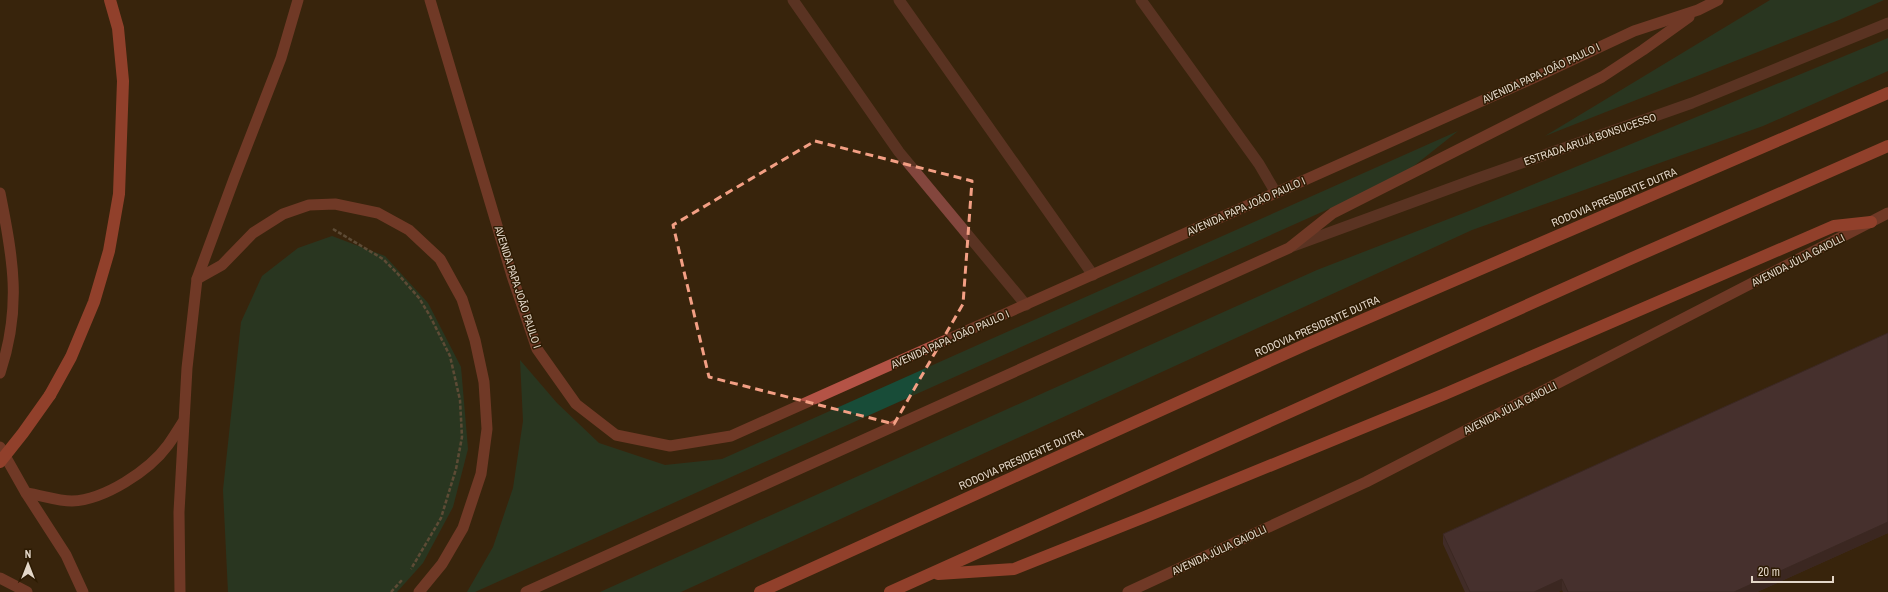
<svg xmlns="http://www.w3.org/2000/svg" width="1888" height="592" font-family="'Archivo Narrow',sans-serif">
<rect width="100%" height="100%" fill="#38240c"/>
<g fill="#184c38">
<path d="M 1770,0 L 1884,0 L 1839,20 L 1545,136 Z"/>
<path d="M 1888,38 L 1888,71 L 1763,126 L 1472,230 L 681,592 L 600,592 L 1317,270 L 1469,211 Z"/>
<path d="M 1458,131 L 1400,177 L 475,592 L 467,592 L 493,547 L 513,488 L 523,421 L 520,360 L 557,403 L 599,443 L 665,465 L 722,459 Z"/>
<path d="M 332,236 L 385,256 L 428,303 L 461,367 L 468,449 L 453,507 L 423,563 L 397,592 L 228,592 L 223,490 L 241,322 L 262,276 L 298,248 Z"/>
</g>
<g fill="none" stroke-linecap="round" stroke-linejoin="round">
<g stroke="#8b7a67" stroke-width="2.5" stroke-dasharray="4 2" stroke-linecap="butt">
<path d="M 333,229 L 383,259 L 397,273 L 419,298 L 430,316 L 450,356 L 460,400 L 462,437 L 456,469 L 441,518 L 411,569"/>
<path d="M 391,592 L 403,579"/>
</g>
<g stroke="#83463d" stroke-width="11">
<path d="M 793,0 L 899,152 L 1026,305"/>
<path d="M 899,0 L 1093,275"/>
<path d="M 1141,0 L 1259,164 L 1276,193"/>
</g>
<path stroke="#83463d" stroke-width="11" d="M 1293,246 L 1473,180 L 1692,103 L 1888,23"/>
<g stroke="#b45346" stroke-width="11">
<path d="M 430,0 L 512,276 L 537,349 L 576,404 L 616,435 L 670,446 L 731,436 L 1540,75 L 1634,31 L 1698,10 L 1718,0"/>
<path d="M 0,193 C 13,258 22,308 0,373"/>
<path d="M 197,279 L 222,265 L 253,233 L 283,214 L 309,205 L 335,204 L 378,213 L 409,230 L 440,259 L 462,299 L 475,340 L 484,382 L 487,429 L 481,474 L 463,528 L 442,564 L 419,592"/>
<path d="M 0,447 L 26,493 L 66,555 L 83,592"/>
<path d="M 26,493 C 41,495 57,501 72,501 C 104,500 149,471 168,445 C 173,438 178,430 183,422"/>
<path d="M 0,578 L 27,592"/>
<path d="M 180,592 L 179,512 L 187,368 L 197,279 L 234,179 L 281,58 L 298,0"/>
<path d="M 526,592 L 1289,248 L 1333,213 L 1602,77 L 1643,50 L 1689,17"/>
<path d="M 1128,592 L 1366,482 L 1888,213"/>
</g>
<g stroke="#fc6351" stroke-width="12">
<path d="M 50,395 L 71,357 L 94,302 L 109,251 L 119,194 L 123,81 L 118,28 L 110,0"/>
<path d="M 938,574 L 1014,569 L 1147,516 L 1445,394 L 1834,226 L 1871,222"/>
<path d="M 760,592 L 1307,344 L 1888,93"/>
<path d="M 890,592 L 1630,259 L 1888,146"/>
</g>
<path stroke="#fc6351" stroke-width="12" d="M 0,462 L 23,433 L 50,395"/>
</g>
<path fill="#4c3648" d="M 1888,333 L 1888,533 L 1757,592 L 1563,592 L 1562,590 L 1558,592 L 1465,592 L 1443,544 L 1443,534 Z"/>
<g fill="#3e2c3b">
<path d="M 1888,522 L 1888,533 L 1757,592 L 1734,592 Z"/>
<path d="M 1562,579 L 1562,590 L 1558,592 L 1534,592 Z"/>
</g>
<path fill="#583f54" stroke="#3e2c3b" d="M 1888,333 L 1888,522 L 1734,592 L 1568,592 L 1562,579 L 1534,592 L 1470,592 L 1443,534 Z"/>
<path d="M0 0H1888V592H0ZM 815,141 L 972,181 L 963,304 L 894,424 L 709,377 L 673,225 Z" fill="#38240c" fill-opacity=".55" fill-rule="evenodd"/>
<path fill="none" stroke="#f39f84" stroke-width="3" stroke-dasharray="8 5" stroke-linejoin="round" d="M 815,141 L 972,181 L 963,304 L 894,424 L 709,377 L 673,225 Z"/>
<g text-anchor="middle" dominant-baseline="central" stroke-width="3" stroke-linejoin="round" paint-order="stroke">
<g font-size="11" fill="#e4d7c9" stroke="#2d1b03">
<text transform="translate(1541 73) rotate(-25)">AVENIDA PAPA JOÃO PAULO I</text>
<text transform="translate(1590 139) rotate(-19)">ESTRADA ARUJÁ BONSUCESSO</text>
<text transform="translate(1614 197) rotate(-23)">RODOVIA PRESIDENTE DUTRA</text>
<text transform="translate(1246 206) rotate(-24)">AVENIDA PAPA JOÃO PAULO I</text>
<text transform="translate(1798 260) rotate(-27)">AVENIDA JÚLIA GAIOLLI</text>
<text transform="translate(518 287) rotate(72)">AVENIDA PAPA JOÃO PAULO I</text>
<text transform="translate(1317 326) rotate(-24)">RODOVIA PRESIDENTE DUTRA</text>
<text transform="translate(950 339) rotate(-24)">AVENIDA PAPA JOÃO PAULO I</text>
<text transform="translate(1510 408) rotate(-27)">AVENIDA JÚLIA GAIOLLI</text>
<text transform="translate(1021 459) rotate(-24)">RODOVIA PRESIDENTE DUTRA</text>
<text transform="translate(1219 550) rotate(-25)">AVENIDA JÚLIA GAIOLLI</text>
</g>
</g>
<g transform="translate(28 564)" stroke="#2d1b03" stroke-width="3" paint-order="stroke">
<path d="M0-3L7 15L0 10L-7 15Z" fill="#e4d7c9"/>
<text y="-6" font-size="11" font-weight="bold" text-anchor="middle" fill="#e4d7c9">N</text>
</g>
<path d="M1752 576v6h81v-6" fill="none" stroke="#e4d7c9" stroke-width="2"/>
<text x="1758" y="576" font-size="12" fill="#e4d7c9" stroke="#2d1b03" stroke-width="3" paint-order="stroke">20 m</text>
</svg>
